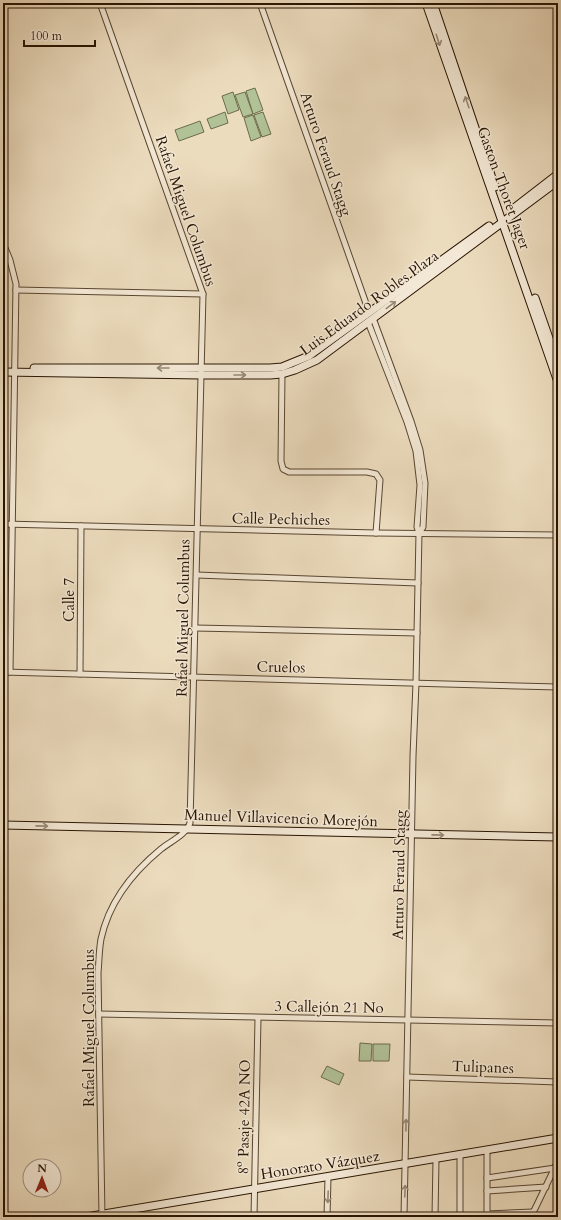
<svg xmlns="http://www.w3.org/2000/svg" width="561" height="1220" font-family="Cardo,serif">
<rect width="100%" height="100%" fill="#ecdcbe"/>
<filter id="stains"><feTurbulence type="fractalNoise" baseFrequency=".005" numOctaves="4"/><feColorMatrix values="0 0 0 0 .2 0 0 0 0 .09 0 0 0 0 .02 0 0 0 .5 -.17"/></filter>
<radialGradient id="worn" r=".72"><stop offset=".6" stop-color="#630" stop-opacity="0"/><stop offset="1" stop-color="#630" stop-opacity=".3"/></radialGradient>
<g fill="#b1c297" stroke="#6c6b4c">
<path d="M 255,88 L 263,110 L 253,114 L 246,91 Z"/>
<path d="M 233,92 L 239,110 L 228,114 L 222,96 Z"/>
<path d="M 245,92 L 253,114 L 243,117 L 235,95 Z"/>
<path d="M 225,112 L 228,123 L 211,129 L 207,119 Z"/>
<path d="M 263,112 L 271,134 L 262,137 L 254,115 Z"/>
<path d="M 253,115 L 261,137 L 251,141 L 244,118 Z"/>
<path d="M 200,121 L 204,132 L 179,141 L 175,130 Z"/>
<path d="M 360,1043 L 372,1044 L 371,1061 L 359,1061 Z"/>
<path d="M 373,1044 L 390,1044 L 389,1061 L 373,1061 Z"/>
<path d="M 327,1066 L 344,1074 L 339,1085 L 321,1077 Z"/>
</g>
<g fill="none" stroke-linecap="round" stroke-linejoin="round">
<defs>
<g id="street">
<path d="M 100,3 L 203,294 L 190,823 C 186,835 171,841 161,849 C 133,872 109,902 101,939 C 99,950 99,962 98,973 L 102,1217"/>
<path d="M 260,3 L 369,312"/>
<path d="M 3,243 L 10,260 L 16,284 L 10,672"/>
<path d="M 16,290 L 203,294"/>
<path d="M 373,318 L 411,421 L 420,450 L 425,483 L 423,527 L 419,533"/>
<path d="M 368,322 L 407,422 L 416,451 L 420,485 L 417,527 L 419,533 L 416,683 L 413,756 L 404,1217"/>
<path d="M 282,374 L 281,461 L 283,469 L 289,472 L 367,472 L 376,474 L 380,480 L 376,533"/>
<path d="M 3,524 L 376,533 L 558,535"/>
<path d="M 197,575 L 418,583"/>
<path d="M 195,628 L 417,633"/>
<path d="M 3,672 L 558,687"/>
<path d="M 80,674 L 81,526"/>
<path d="M 99,1014 L 558,1023"/>
<path d="M 407,1077 L 558,1082"/>
<path d="M 487,1178 L 555,1168"/>
<path d="M 487,1191 L 546,1187"/>
<path d="M 487,1214 L 533,1212"/>
<path d="M 254,1217 L 258,1018"/>
<path d="M 327,1217 L 328,1177"/>
<path d="M 435,1217 L 436,1159"/>
<path d="M 460,1217 L 460,1155"/>
<path d="M 487,1217 L 487,1150"/>
<path d="M 531,1217 L 558,1161"/>
</g>
<g id="secondary">
<path d="M 426,3 L 558,382"/>
<path d="M 433,3 L 495,187"/>
<path d="M 514,208 L 558,174"/>
<path d="M 535,298 L 558,364"/>
<path d="M 34,368 L 270,368 L 282,367 L 309,356 L 489,226"/>
<path d="M 3,372 L 201,375 L 270,375 L 282,374 L 295,370 L 317,360 L 558,181"/>
<path d="M 3,825 L 558,837"/>
<path d="M 86,1217 L 558,1138"/>
</g>
</defs>
<use href="#street" stroke="#594631" stroke-width="7"/>
<use href="#secondary" stroke="#281402" stroke-width="9"/>
<use href="#street" stroke="#f3e8d5" stroke-width="5"/>
<use href="#secondary" stroke="#f3e8d5" stroke-width="7"/>
</g>
<defs><path id="oneway-shaft" d="M-6 0H5M1.5-3L5.5 0L1.5 3" fill="none" stroke-width="1.6" stroke-linecap="round" stroke-linejoin="round"/></defs>
<g stroke="#988976">
<use href="#oneway-shaft" transform="translate(438 40) rotate(72)"/>
<use href="#oneway-shaft" transform="translate(467 102) rotate(-109)"/>
<use href="#oneway-shaft" transform="translate(391 305) rotate(-37)"/>
<use href="#oneway-shaft" transform="translate(163 368) rotate(-180)"/>
<use href="#oneway-shaft" transform="translate(240 375)"/>
<use href="#oneway-shaft" transform="translate(42 826) rotate(1)"/>
<use href="#oneway-shaft" transform="translate(438 835) rotate(1)"/>
<use href="#oneway-shaft" transform="translate(406 1125) rotate(-89)"/>
<use href="#oneway-shaft" transform="translate(405 1191) rotate(-88)"/>
<use href="#oneway-shaft" transform="translate(328 1197) rotate(92)"/>
</g>
<g text-anchor="middle" dominant-baseline="central" stroke-width="3" stroke-linejoin="round" paint-order="stroke">
<g font-size="15" fill="#281402" stroke="#f3e8d5">
<text transform="translate(326 154) rotate(71)">Arturo Feraud Stagg</text>
<text transform="translate(504 188) rotate(70)">Gaston Thoret Jager</text>
<text transform="translate(186 211) rotate(71)">Rafael Miguel Columbus</text>
<text transform="translate(369 303) rotate(-36)">Luis Eduardo Robles Plaza</text>
<text transform="translate(281 519) rotate(1)">Calle Pechiches</text>
<text transform="translate(69 600) rotate(-90)">Calle 7</text>
<text transform="translate(183 618) rotate(-89)">Rafael Miguel Columbus</text>
<text transform="translate(281 667) rotate(1)">Cruelos</text>
<text transform="translate(281 818) rotate(2)">Manuel Villavicencio Morejón</text>
<text transform="translate(399 875) rotate(-89)">Arturo Feraud Stagg</text>
<text transform="translate(329 1007) rotate(1)">3 Callejón 21 No</text>
<text transform="translate(89 1028) rotate(-90)">Rafael Miguel Columbus</text>
<text transform="translate(483 1067) rotate(2)">Tulipanes</text>
<text transform="translate(244 1117) rotate(-89)">8º Pasaje 42A NO</text>
<text transform="translate(320 1165) rotate(-9)">Honorato Vázquez</text>
</g>
</g>
<rect width="561" height="1220" fill="none" stroke="#ecdcbe" stroke-width="16"/>
<rect x="4" y="4" width="553" height="1212" fill="none" stroke="#281402" stroke-width="2"/>
<rect x="8" y="8" width="545" height="1204" fill="none" stroke="#281402"/>
<g transform="translate(42 1178) rotate(1)"><circle r="19" fill="#f3e8d5" stroke="#a29381"/>
<path d="M0-3L7 15L0 10L-7 15Z" fill="#8f2418"/>
<text y="-6" font-size="11" font-weight="bold" text-anchor="middle" fill="#281402">N</text>
</g>
<path d="M24 40v6h71v-6" fill="none" stroke="#281402" stroke-width="2"/>
<text x="30" y="40" font-size="12" fill="#281402" stroke="#f3e8d5" stroke-width="3" paint-order="stroke">100 m</text>
<rect width="100%" height="100%" filter="url(#stains)"/>
<rect width="100%" height="100%" fill="url(#worn)"/>
</svg>
